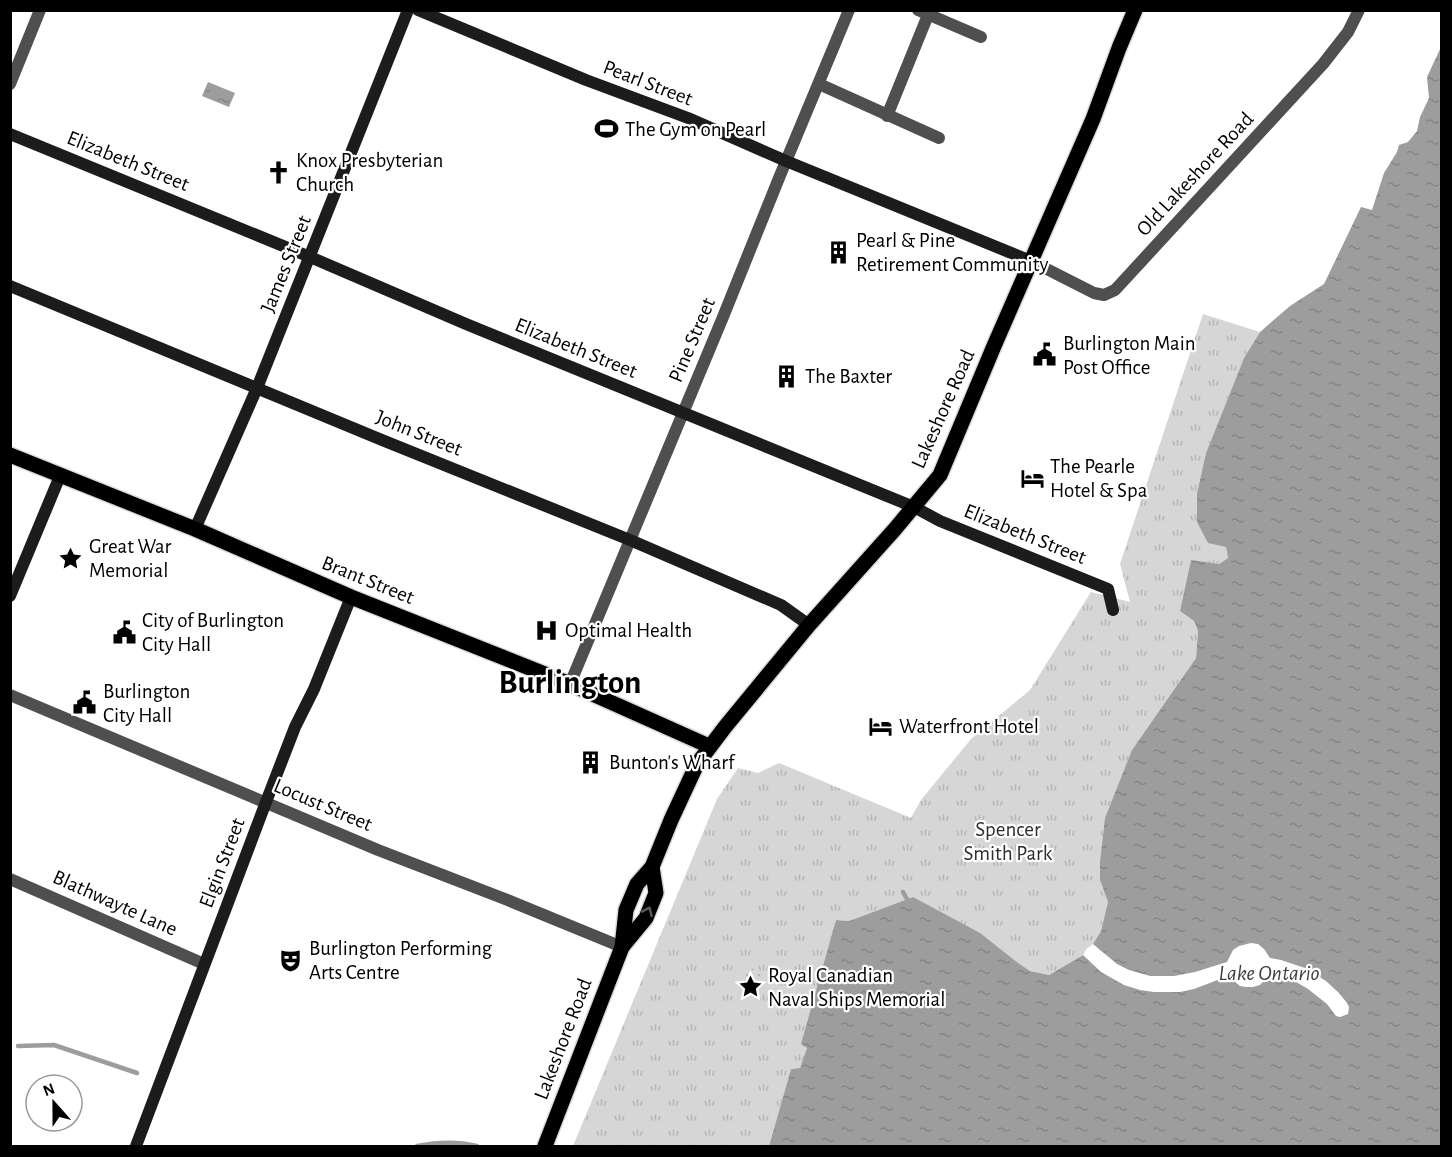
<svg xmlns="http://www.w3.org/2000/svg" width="1452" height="1157" font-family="'Alegreya Sans',sans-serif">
<defs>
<pattern id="grass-tufts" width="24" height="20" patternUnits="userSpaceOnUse" patternTransform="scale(1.5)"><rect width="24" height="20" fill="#d6d6d6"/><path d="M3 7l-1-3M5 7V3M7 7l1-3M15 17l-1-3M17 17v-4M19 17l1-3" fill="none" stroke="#b6b6b6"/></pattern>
<pattern id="garden-dots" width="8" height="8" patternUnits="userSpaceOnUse" patternTransform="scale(1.5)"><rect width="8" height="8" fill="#d6d6d6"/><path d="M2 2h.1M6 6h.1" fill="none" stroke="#b6b6b6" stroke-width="1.8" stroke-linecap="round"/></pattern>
<pattern id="water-ripples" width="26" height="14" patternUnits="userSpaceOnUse" patternTransform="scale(1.5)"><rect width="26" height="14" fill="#9d9d9d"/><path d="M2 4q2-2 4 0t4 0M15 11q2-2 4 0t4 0" fill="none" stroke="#858585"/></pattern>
</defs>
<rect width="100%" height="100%" fill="#fff"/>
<path fill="url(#grass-tufts)" d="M 1203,314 L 1260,332 L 1244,358 L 1206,453 L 1197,493 L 1226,547 L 1228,558 L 1219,564 L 1191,561 L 1180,611 L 1194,621 L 1198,631 L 1196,658 L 1132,750 L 1100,880 L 1108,902 L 1101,931 L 1093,944 L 1086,949 L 1083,955 L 1049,975 L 1030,971 L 913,897 L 849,921 L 836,920 L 807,1048 L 800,1068 L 791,1069 L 769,1146 L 573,1146 L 717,799 L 738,768 L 758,773 L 779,763 L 911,818 L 921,800 L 971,739 L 1030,690 L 1091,592 L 1130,602 L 1120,564 Z"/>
<path fill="url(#garden-dots)" d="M 746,966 L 773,976 L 772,979 L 765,977 L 763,980 L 756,978 L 755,980 L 742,976 Z"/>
<g fill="url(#water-ripples)">
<path d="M 1441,47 L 1441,1146 L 769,1146 L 791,1069 L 800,1068 L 807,1048 L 801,1044 L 836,920 L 849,921 L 913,897 L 980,933 L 1018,963 L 1030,971 L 1049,975 L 1083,955 L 1086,949 L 1093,944 L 1101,931 L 1108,902 L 1100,880 L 1100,862 L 1105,818 L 1132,750 L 1196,658 L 1198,631 L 1194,621 L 1180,611 L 1191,560 L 1219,564 L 1228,558 L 1226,547 L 1208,543 L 1197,522 L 1197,493 L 1206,453 L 1244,358 L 1260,332 L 1290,306 L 1324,284 L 1361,207 L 1372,210 L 1384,173 L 1397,152 L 1399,145 L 1408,142 L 1417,131 L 1420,117 L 1429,98 L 1427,77 Z"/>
<path d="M 208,82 L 235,93 L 229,107 L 202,96 Z"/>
</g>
<path fill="#fff" d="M 1251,943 L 1258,944 L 1264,949 L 1270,958 L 1281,960 L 1305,968 L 1326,981 L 1339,993 L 1347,1003 L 1349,1007 L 1348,1014 L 1340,1017 L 1336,1016 L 1327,1004 L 1308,989 L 1298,983 L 1278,975 L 1270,974 L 1260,985 L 1253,987 L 1246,987 L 1240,986 L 1228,976 L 1194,989 L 1180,992 L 1154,992 L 1140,990 L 1124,985 L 1101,972 L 1083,955 L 1086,949 L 1093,944 L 1117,964 L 1129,970 L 1150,976 L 1174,976 L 1195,972 L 1227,962 L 1233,950 L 1239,946 Z"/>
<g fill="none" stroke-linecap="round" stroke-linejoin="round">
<g stroke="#9d9d9d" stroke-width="4.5">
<path d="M 903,892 L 907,899"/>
<path d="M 18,1046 L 54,1045 L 137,1073"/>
<path d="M 417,1146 C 437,1142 457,1141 477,1146"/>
</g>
<defs>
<g id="primary">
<path d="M 10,455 L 195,529 L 351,597 L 570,684 L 709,746"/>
<path d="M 622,947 L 646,918 L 656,893 L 652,867"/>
<path d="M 545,1146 L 622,947 L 626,910 L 637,884 L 652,867 L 671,820 L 697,764 L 725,727 L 809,625 L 895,529 L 940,475 L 994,346 L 1093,119 L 1119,48 L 1135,10"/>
</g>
</defs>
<use href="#primary" stroke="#dbdbdb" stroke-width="18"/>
<g stroke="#4f4f4f" stroke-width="12">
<path d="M 918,10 L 981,37"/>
<path d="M 10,84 L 40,10"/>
<path d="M 819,84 L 939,138"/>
<path d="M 887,116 L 928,15"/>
<path d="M 1031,261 L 1094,293 L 1104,295 L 1115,290 L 1323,64 L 1348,32 L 1359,10"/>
<path d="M 570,684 L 723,317 L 779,178 L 849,10"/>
<path d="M 10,695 L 378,850 L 505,899 L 622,947"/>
<path d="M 10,879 L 204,964"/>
</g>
<g stroke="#1c1c1c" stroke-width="12">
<path d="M 418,10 L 586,80 L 688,118 L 786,161 L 1031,261"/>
<path d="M 10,134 L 310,257 L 466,324 L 914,507 L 940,521 L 1108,589 L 1113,610"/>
<path d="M 10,286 L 382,440 L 630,540 L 781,605 L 809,625"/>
<path d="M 195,529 L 257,388 L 408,10"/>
<path d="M 10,596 L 60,476"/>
<path d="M 136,1146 L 266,802 L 295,727 L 314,689 L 351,597"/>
</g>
<use href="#primary" stroke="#000" stroke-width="15"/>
</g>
<defs><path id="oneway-chevron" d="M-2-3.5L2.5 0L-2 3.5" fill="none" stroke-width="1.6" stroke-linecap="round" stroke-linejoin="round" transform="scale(1.5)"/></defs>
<use stroke="#595959" href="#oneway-chevron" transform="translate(648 911) rotate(-66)"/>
<defs>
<symbol id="stadium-bare" viewBox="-9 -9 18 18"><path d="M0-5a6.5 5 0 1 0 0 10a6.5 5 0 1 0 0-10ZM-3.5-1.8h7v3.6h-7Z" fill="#000" stroke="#fff" stroke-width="2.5" paint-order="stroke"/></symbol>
<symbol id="church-bare" viewBox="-9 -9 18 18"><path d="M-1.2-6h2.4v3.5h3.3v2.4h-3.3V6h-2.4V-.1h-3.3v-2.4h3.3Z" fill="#000" stroke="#fff" stroke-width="2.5" paint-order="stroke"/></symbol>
<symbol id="building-bare" viewBox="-9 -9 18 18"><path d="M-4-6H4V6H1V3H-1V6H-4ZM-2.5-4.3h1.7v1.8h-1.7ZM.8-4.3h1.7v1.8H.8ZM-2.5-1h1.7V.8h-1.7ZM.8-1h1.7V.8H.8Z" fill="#000" stroke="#fff" stroke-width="2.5" paint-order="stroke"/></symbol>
<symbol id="civic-bare" viewBox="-9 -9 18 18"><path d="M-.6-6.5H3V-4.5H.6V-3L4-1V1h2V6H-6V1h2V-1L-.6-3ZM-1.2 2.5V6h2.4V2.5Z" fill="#000" stroke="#fff" stroke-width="2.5" paint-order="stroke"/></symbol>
<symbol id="hotel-bare" viewBox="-9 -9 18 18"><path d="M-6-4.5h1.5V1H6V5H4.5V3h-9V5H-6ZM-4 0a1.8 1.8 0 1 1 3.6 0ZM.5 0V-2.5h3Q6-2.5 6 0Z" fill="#000" stroke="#fff" stroke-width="2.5" paint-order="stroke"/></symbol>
<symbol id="sight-bare" viewBox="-9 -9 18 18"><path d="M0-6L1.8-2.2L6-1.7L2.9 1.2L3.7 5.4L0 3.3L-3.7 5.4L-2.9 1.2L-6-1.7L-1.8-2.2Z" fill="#000" stroke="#fff" stroke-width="2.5" paint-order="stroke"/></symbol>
<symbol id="hospital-bare" viewBox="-9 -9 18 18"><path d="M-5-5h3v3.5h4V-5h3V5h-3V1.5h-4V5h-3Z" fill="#000" stroke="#fff" stroke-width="2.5" paint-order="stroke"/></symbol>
<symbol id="theatre-bare" viewBox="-9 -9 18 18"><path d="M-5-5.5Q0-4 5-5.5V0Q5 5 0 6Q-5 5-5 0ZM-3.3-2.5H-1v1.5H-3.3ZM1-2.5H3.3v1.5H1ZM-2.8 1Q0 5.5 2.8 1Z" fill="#000" stroke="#fff" stroke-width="2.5" paint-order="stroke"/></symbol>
</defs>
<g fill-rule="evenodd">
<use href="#stadium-bare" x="590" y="112" width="33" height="33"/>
<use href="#church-bare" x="262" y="156" width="33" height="33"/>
<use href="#building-bare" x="822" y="236" width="33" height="33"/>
<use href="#civic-bare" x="1028" y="338" width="33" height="33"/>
<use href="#building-bare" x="770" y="360" width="33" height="33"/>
<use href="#hotel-bare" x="1016" y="462" width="33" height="33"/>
<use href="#sight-bare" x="54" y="542" width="33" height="33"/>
<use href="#hospital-bare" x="530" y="614" width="33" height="33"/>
<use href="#civic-bare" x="108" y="616" width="33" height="33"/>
<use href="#civic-bare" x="68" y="686" width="33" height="33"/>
<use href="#hotel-bare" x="864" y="710" width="33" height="33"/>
<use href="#building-bare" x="574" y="746" width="33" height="33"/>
<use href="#theatre-bare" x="274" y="944" width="33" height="33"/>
<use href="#sight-bare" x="734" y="970" width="33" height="33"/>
</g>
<g text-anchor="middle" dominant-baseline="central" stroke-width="4.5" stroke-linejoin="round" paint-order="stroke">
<g font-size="21" fill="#000" stroke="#fff">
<text transform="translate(648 83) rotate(21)">Pearl Street</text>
<text transform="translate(128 161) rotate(22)">Elizabeth Street</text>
<text transform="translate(1195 174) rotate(-47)">Old Lakeshore Road</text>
<text transform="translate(286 264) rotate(-68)">James Street</text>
<text transform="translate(692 340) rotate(-67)">Pine Street</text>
<text transform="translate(576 348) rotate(22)">Elizabeth Street</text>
<text transform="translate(943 409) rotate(-66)">Lakeshore Road</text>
<text transform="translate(419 433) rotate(22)">John Street</text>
<text transform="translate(1025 534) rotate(22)">Elizabeth Street</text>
<text transform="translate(368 580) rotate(22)">Brant Street</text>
<text transform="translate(323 805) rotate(23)">Locust Street</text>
<text transform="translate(222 863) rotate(-69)">Elgin Street</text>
<text transform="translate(115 903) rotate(24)">Blathwayte Lane</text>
<text transform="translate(563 1039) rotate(-69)">Lakeshore Road</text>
</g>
<g font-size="21" fill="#000" stroke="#fff" text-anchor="start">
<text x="625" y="129">The Gym on Pearl</text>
<text x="296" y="160">Knox Presbyterian<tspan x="296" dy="24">Church</tspan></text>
<text x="856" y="240">Pearl &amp; Pine<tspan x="856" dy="24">Retirement Community</tspan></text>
<text x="1063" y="343">Burlington Main<tspan x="1063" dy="24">Post Office</tspan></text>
<text x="805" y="376">The Baxter</text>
<text x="1050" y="466">The Pearle<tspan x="1050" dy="24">Hotel &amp; Spa</tspan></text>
<text x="89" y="546">Great War<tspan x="89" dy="24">Memorial</tspan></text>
<text x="142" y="620">City of Burlington<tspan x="142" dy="24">City Hall</tspan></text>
<text x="565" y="630">Optimal Health</text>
<text x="103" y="691">Burlington<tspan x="103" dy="24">City Hall</tspan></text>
<text x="899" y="726">Waterfront Hotel</text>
<text x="609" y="762">Bunton's Wharf</text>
<text x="309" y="948">Burlington Performing<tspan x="309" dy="24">Arts Centre</tspan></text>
<text x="768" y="975">Royal Canadian<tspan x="768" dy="24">Naval Ships Memorial</tspan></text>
</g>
<g font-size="21" fill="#2d2d2d" stroke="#fff">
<text x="1008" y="829">Spencer<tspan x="1008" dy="24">Smith Park</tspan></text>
</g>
<g font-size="22" font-style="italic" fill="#3e3e3e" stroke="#fff">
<text x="1269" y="973">Lake Ontario</text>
</g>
<g font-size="33" font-weight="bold" fill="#000" stroke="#fff">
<text x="570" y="683">Burlington</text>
</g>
</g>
<rect width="1452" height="1157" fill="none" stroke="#000000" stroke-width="24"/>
<g transform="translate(54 1103) rotate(339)"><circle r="28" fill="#ffffff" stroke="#999999" stroke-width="1.5"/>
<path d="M0-4.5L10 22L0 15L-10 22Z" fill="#000000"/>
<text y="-9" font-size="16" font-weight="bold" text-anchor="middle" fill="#000000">N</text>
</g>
</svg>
